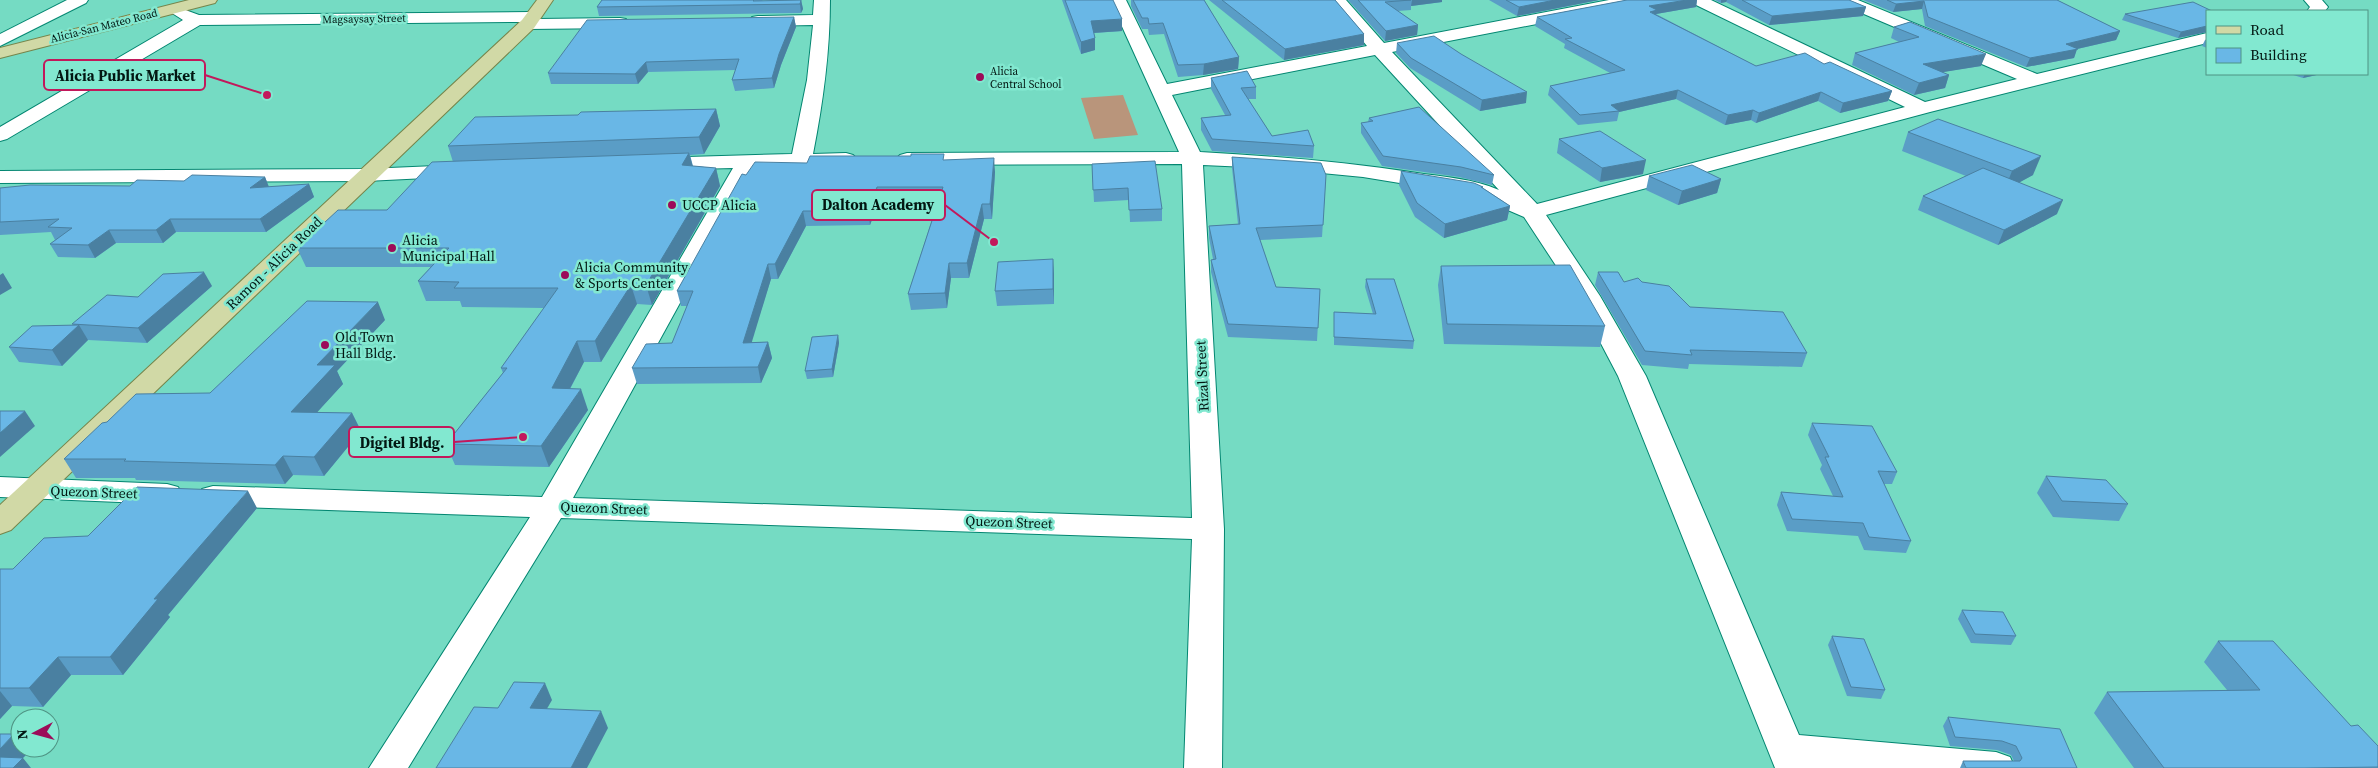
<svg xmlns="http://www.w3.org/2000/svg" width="2378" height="768" font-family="'Source Serif 4',serif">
<rect width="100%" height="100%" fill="#75dbc3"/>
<path fill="#b9957b" d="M 1123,95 L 1138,135 L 1094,139 L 1081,98 Z"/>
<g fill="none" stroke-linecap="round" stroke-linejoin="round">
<defs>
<g id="minor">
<path d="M 67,0 L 88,0 L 86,3 L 0,46 L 0,34 Z"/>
<path d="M 814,0 L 830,0 C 830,52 823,103 813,154 L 846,153 L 853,155 L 857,159 L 853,163 L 846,165 L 754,168 L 573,498 L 1192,518 L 1182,164 L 907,165 L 900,163 L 896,159 L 900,155 L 907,153 L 1179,152 L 1110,0 L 1126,0 L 1167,84 L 1367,46 L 1329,0 L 1346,0 L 1384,43 L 1609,0 L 1643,0 L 1641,3 L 1635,5 L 1392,52 L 1537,204 L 1905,107 L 1692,3 L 1690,0 L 1711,0 L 1925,102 L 2017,79 L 1838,3 L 1836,0 L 1858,0 L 2037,74 L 2207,33 L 2207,43 L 1930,112 L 1546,215 L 1600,296 L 1646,376 L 1799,735 L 1996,752 L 2010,757 L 2015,768 L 1775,768 L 1618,376 L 1576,296 L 1524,217 L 1473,195 L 1363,177 L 1269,168 L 1203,165 L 1224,529 L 1222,768 L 1184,768 L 1192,539 L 561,518 L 408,768 L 369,768 L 530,517 L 213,506 L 202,503 L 198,496 L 202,489 L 213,486 L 542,497 L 733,168 L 654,170 L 647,168 L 643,164 L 647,160 L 654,158 L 792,154 L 807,80 L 813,25 L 758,26 L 752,25 L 749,21 L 752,17 L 758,16 L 813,15 ZM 1375,55 L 1499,190 C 1474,179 1445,177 1417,173 C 1345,162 1273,156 1200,152 L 1172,95 Z"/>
<path d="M 2304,0 L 2322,0 L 2328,7 L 2325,11 L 2307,11 L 2310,7 Z"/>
<path d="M 180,8 L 199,15 L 531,12 L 537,13 L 538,19 L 620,18 L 626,19 L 629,23 L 626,27 L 620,28 L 528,29 L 522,28 L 521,22 L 200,25 L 7,139 L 0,141 L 0,127 L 183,20 L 172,13 L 174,9 Z"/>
<path d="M 459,165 L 467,166 L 470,171 L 467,176 L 366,181 L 0,183 L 0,171 L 366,169 Z"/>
<path d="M 0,477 L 167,484 L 178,487 L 182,494 L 178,501 L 167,504 L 0,497 Z"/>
</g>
<g id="major">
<path d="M 189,0 L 217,0 L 215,3 L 0,58 L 0,48 Z"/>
<path d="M 537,0 L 553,0 L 534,28 L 11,530 L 0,534 L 0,505 L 522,20 Z"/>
</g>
</defs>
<use href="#minor" stroke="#038671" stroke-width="2"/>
<use href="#major" stroke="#75854b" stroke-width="2"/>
<use href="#minor" fill="#fff" fill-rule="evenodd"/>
<use href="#major" fill="#d1d9a6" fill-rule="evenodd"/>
</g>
<g fill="#5a9dc6">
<path d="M 602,0 L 763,0 L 762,1 L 801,0 L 803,9 L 801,13 L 599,16 L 597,7 Z"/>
<path d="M 1062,0 L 1113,0 L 1122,31 L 1094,33 L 1095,50 L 1081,54 Z"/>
<path d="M 1131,0 L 1204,0 L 1239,57 L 1238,69 L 1203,75 L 1178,77 L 1164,34 L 1149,35 L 1148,29 L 1142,29 L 1131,6 Z"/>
<path d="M 1209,0 L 1335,0 L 1364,34 L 1364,45 L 1284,60 Z"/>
<path d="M 1348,0 L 1442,0 L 1442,2 L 1411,6 L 1411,10 L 1398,11 L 1418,25 L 1417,35 L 1385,41 Z"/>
<path d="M 1489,0 L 1599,0 L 1517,16 Z"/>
<path d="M 1627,0 L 1697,0 L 1696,7 L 1656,14 L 1756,66 L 1824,64 L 1892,91 L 1888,101 L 1840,113 L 1818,101 L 1756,123 L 1751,120 L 1725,125 L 1676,99 L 1619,112 L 1617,121 L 1578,125 L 1548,95 L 1550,86 L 1610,73 L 1564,48 L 1565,44 L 1535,26 L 1537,17 Z"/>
<path d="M 1715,0 L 1849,0 L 1866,7 L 1863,16 L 1769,25 L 1726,2 L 1721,3 Z"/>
<path d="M 1863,0 L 2057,0 L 2120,31 L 2116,40 L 2077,49 L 2074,58 L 2026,67 L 1925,26 L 1922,9 L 1893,12 Z"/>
<path d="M 2207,11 L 2207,32 L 2178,38 L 2122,20 L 2125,14 Z"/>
<path d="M 794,17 L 796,27 L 781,65 L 774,88 L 735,91 L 732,80 L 736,70 L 648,72 L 638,84 L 551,84 L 548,73 Z"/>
<path d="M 1910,22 L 1981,66 L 1942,72 L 1949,75 L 1945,88 L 1914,95 L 1852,65 L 1855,53 L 1899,42 L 1891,38 L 1894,27 Z"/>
<path d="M 2207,39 L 2207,48 L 2202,46 L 2205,40 Z"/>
<path d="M 1397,43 L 1526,103 L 1480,111 L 1410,68 L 1396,53 Z"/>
<path d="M 2290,74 L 2321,74 L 2303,78 Z"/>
<path d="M 1211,78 L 1256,87 L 1256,99 L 1248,99 L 1272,136 L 1314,146 L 1313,158 L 1212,151 L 1201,130 L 1201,118 L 1225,115 L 1211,89 Z"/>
<path d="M 716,109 L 720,126 L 704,154 L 690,155 L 693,166 L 716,168 L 720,186 L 652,305 L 637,304 L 601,362 L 584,362 L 570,389 L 588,410 L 549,467 L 455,465 L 446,444 L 503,373 L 501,368 L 544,308 L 462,307 L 460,301 L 426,301 L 418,281 L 431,267 L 306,267 L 297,248 L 387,210 L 453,162 L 448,146 L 578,115 Z"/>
<path d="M 1369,118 L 1494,175 L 1492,185 L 1459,177 L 1382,166 L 1361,133 L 1361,123 L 1368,122 Z"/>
<path d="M 1908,132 L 2033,175 L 2019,182 L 2057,214 L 1998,245 L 1918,210 L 1923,196 L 1966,176 L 1902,151 Z"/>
<path d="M 1559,139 L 1643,174 L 1600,182 L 1557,153 Z"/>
<path d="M 1232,157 L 1326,175 L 1322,237 L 1260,240 L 1276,287 L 1320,289 L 1317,341 L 1228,337 L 1211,272 L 1211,260 L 1213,259 L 1209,238 L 1209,226 L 1238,224 L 1232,168 Z"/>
<path d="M 944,160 L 995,172 L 992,219 L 984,219 L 969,278 L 951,278 L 947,308 L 911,310 L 908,294 L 938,201 L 879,201 L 870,225 L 806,226 L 778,279 L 771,279 L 751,342 L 768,342 L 772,358 L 761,383 L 637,384 L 632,368 L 672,343 L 687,306 L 681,306 L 677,291 L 746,175 L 807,163 Z"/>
<path d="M 1092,164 L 1162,209 L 1162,221 L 1130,222 L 1129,200 L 1094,202 Z"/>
<path d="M 1401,171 L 1483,187 L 1483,188 L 1510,206 L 1507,220 L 1444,238 L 1415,217 L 1399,185 Z"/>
<path d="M 1649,176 L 1721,179 L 1717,193 L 1678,205 L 1646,190 Z"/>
<path d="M 265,177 L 269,187 L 309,184 L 314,197 L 266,232 L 176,232 L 163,243 L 116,243 L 95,258 L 58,257 L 50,244 L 55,240 L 51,232 L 0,235 L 0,188 L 130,186 L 184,181 Z"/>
<path d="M 1441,266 L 1605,326 L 1600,347 L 1444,344 L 1438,285 Z"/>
<path d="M 1598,272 L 1624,282 L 1642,282 L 1690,307 L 1807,353 L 1802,367 L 1689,364 L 1688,369 L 1642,365 L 1595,285 Z"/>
<path d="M 1054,274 L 1054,304 L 997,306 L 995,291 Z"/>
<path d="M 1366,279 L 1414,341 L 1413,349 L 1334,345 L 1334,312 L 1373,314 L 1365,287 Z"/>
<path d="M 212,286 L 147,343 L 88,340 L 62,366 L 19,362 L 9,347 L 72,325 L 138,297 Z"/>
<path d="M 385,320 L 337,371 L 343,384 L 317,412 L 352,413 L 361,431 L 324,476 L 293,475 L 285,484 L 136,480 L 135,478 L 76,478 L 64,459 L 107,422 L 210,393 Z"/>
<path d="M 838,335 L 839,343 L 833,377 L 807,379 L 805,371 Z"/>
<path d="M 1812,423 L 1897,472 L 1892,484 L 1884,484 L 1911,541 L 1906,553 L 1864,550 L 1858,536 L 1787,531 L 1777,505 L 1781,492 L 1833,496 L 1820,469 L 1822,465 L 1808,435 Z"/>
<path d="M 2046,476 L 2128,504 L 2119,521 L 2053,517 L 2037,493 Z"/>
<path d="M 257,508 L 168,615 L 170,617 L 123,675 L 71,675 L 43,707 L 12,706 L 0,719 L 0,569 L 13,569 L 88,536 Z"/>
<path d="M 1962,610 L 2016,636 L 2011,645 L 1971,643 L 1958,619 Z"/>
<path d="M 1832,636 L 1885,690 L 1881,699 L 1847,696 L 1828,645 Z"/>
<path d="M 2218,641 L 2351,726 L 2378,746 L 2378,768 L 2134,768 L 2094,713 L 2107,692 L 2227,690 L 2204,662 Z"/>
<path d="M 1948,717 L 2077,768 L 2014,761 L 2011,755 L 1997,750 L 1950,746 L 1943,726 Z"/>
<path d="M 1963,761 L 1966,768 L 1960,768 Z"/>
</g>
<g fill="#4a80a1">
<path d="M 801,0 L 803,9 L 801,13 L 800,4 Z"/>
<path d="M 1408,0 L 1442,0 L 1442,2 L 1411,6 L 1412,0 Z"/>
<path d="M 1555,0 L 1599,0 L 1517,16 L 1519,7 Z"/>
<path d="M 1687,0 L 1697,0 L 1696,7 L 1656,14 L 1655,19 L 1649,6 Z"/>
<path d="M 1721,0 L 1727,0 L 1726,2 L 1721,3 Z"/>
<path d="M 1924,1 L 1922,9 L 1893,12 L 1896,4 Z"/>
<path d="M 1866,7 L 1863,16 L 1769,25 L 1772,16 Z"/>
<path d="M 794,17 L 796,27 L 781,65 L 774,88 L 772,78 L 779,54 Z"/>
<path d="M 1122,19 L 1122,31 L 1092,33 L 1091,21 Z"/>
<path d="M 1418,25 L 1417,35 L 1385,41 L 1386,31 Z"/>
<path d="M 2207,26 L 2207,32 L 2178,38 L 2181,32 Z"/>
<path d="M 2120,31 L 2116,40 L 2077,49 L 2074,58 L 2026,67 L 2030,58 L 2066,44 Z"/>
<path d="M 1364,34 L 1364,45 L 1284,60 L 1285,49 Z"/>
<path d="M 1095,38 L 1095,50 L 1081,54 L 1081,42 Z"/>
<path d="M 1986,54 L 1981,66 L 1919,76 L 1923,64 Z"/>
<path d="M 1239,57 L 1238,69 L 1203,75 L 1204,64 Z"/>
<path d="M 646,62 L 648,72 L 638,84 L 635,74 Z"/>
<path d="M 2305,74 L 2321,74 L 2303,78 Z"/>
<path d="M 1949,75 L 1945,88 L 1914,95 L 1919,83 Z"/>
<path d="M 1678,90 L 1676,99 L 1619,112 L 1619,111 L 1611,105 Z"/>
<path d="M 1892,91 L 1888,101 L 1840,113 L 1843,103 Z"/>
<path d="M 1527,92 L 1526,103 L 1480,111 L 1482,100 Z"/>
<path d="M 1821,92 L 1818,101 L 1756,123 L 1759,113 Z"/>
<path d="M 716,109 L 720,126 L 704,154 L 699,137 Z"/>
<path d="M 1753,110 L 1751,120 L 1725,125 L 1728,115 Z"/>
<path d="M 689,153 L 694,171 L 682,165 Z"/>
<path d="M 2041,156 L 2033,175 L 2004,191 L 2012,171 Z"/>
<path d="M 994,158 L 995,172 L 992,219 L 990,204 Z"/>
<path d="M 1646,160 L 1643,174 L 1600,182 L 1602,168 Z"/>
<path d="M 716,168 L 720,186 L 652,305 L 646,285 Z"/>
<path d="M 265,177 L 270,190 L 250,188 Z"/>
<path d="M 1721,179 L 1717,193 L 1678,205 L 1682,191 Z"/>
<path d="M 309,184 L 314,197 L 266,232 L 260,219 Z"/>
<path d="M 877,187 L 879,201 L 870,225 L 868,211 Z"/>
<path d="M 2063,200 L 2057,214 L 1998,245 L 2004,230 Z"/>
<path d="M 982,204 L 984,219 L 969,278 L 967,263 Z"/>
<path d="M 1510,206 L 1507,220 L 1444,238 L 1445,224 Z"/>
<path d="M 803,211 L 806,226 L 778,279 L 775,264 Z"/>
<path d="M 170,219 L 176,232 L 163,243 L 156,230 Z"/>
<path d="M 109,230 L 116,243 L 95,258 L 88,245 Z"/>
<path d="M 1053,259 L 1054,274 L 1054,304 L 1053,289 Z"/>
<path d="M 949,263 L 951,278 L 947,308 L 945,293 Z"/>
<path d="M 768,264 L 771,279 L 747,358 L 743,343 Z"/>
<path d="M 204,272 L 212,286 L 147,343 L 138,328 Z"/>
<path d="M 3,273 L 12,288 L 0,295 L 0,275 Z"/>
<path d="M 631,285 L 637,304 L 601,362 L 595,341 Z"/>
<path d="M 378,302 L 385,320 L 337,371 L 343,384 L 300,431 L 291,412 L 317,365 Z"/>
<path d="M 79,325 L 88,340 L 62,366 L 52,350 Z"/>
<path d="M 838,335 L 839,343 L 833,377 L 832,369 Z"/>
<path d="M 577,341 L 584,362 L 559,409 L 552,388 Z"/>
<path d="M 768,342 L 772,358 L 761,383 L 758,367 Z"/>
<path d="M 581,389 L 588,410 L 549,467 L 541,446 Z"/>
<path d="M 25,411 L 35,426 L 0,457 L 0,433 Z"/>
<path d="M 352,413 L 361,431 L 324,476 L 314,457 Z"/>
<path d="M 283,456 L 293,475 L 285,484 L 275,465 Z"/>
<path d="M 248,491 L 257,508 L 168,615 L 170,617 L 123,675 L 110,657 L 154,599 Z"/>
<path d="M 58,657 L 71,675 L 43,707 L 29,688 Z"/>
<path d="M 545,683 L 552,700 L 537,726 L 530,708 Z"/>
<path d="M 0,691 L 12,706 L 0,719 Z"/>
<path d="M 601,711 L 608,728 L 587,768 L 571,768 Z"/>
<path d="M 14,734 L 20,742 L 20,748 L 25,748 L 29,752 L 23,758 L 31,768 L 2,768 L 0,765 L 0,749 Z"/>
</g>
<g fill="#69b7e6" stroke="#4a80a1">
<path d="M 602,0 L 754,0 L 753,1 L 801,0 L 800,4 L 597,7 Z"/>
<path d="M 1065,0 L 1113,0 L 1122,19 L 1091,21 L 1095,38 L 1081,42 Z"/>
<path d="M 1133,0 L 1204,0 L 1239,57 L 1204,64 L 1178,65 L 1163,23 L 1149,24 L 1148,18 L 1142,18 Z"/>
<path d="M 1222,0 L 1335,0 L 1364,34 L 1285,49 Z"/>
<path d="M 1358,0 L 1411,0 L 1385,2 L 1418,25 L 1386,31 Z"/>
<path d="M 1506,0 L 1555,0 L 1519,7 Z"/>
<path d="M 1627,0 L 1687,0 L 1649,6 L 1657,10 L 1650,12 L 1756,66 L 1805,53 L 1824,64 L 1830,62 L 1892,91 L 1843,103 L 1821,92 L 1759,113 L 1753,110 L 1728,115 L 1678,90 L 1611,105 L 1619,111 L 1580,115 L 1550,86 L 1625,70 L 1565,39 L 1572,38 L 1537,17 Z"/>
<path d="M 1742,0 L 1849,0 L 1866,7 L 1772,16 Z"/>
<path d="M 1887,0 L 2057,0 L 2120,31 L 2066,44 L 2078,49 L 2030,58 L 1928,17 L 1924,1 L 1896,4 Z"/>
<path d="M 2193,2 L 2212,11 L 2207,11 L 2207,26 L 2181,32 L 2125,14 Z"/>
<path d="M 794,17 L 779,54 L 772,78 L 732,80 L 739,59 L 646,62 L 635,74 L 548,73 L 587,20 Z"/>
<path d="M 1910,22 L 1986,54 L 1923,64 L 1949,75 L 1919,83 L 1855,53 L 1919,37 L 1894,27 Z"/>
<path d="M 1434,36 L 1461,54 L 1527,92 L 1482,100 L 1411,58 L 1397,43 Z"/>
<path d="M 1247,71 L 1256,87 L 1241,88 L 1272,136 L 1308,130 L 1314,146 L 1212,139 L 1201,118 L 1231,115 L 1211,78 Z"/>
<path d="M 1419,107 L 1494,175 L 1461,167 L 1383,156 L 1361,123 L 1373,121 L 1369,118 Z"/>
<path d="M 716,109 L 699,137 L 448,146 L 475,117 L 578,115 L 581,112 Z"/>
<path d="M 1938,119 L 2041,156 L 2012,171 L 1908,132 Z"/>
<path d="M 1600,131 L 1646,160 L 1602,168 L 1559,139 Z"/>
<path d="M 689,153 L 682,165 L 716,168 L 646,285 L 631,285 L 595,341 L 577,341 L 552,388 L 581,389 L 541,446 L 446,444 L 507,368 L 501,368 L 558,288 L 454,288 L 459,282 L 418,281 L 449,248 L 297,248 L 338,210 L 387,210 L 432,162 Z"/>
<path d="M 911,154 L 944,154 L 943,160 L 994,158 L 990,204 L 982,204 L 967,263 L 949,263 L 945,293 L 908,294 L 943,187 L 877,187 L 868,211 L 803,211 L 775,264 L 768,264 L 743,343 L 768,342 L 758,367 L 632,368 L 646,344 L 672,343 L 693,291 L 677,291 L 742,174 L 746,175 L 755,162 L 807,163 L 810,156 L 911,156 Z"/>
<path d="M 1232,157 L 1321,163 L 1326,175 L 1323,225 L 1256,228 L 1276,287 L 1320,289 L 1318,328 L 1228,324 L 1211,260 L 1216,259 L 1209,226 L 1240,224 Z"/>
<path d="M 1155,161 L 1162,209 L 1129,210 L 1128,188 L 1093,190 L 1092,164 Z"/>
<path d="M 1692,165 L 1721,179 L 1682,191 L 1649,176 Z"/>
<path d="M 1983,168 L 2063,200 L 2004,230 L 1923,196 Z"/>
<path d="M 1401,171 L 1474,183 L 1483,187 L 1481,187 L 1510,206 L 1445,224 L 1417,203 Z"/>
<path d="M 192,175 L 265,177 L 250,188 L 309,184 L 260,219 L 170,219 L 156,230 L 109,230 L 88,245 L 50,244 L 72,228 L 48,227 L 59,219 L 0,222 L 0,188 L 30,185 L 130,186 L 137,180 L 184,181 Z"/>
<path d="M 1053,259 L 1053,289 L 995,291 L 998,262 Z"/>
<path d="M 1570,265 L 1605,326 L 1447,324 L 1441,266 Z"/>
<path d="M 204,272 L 138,328 L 72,324 L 107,295 L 138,297 L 163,274 Z"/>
<path d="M 1598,272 L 1618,272 L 1624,282 L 1638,278 L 1642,282 L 1669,286 L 1690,307 L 1783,312 L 1807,353 L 1690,350 L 1692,355 L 1645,351 Z"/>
<path d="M 1366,279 L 1394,279 L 1414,341 L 1334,337 L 1334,312 L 1376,314 Z"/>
<path d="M 307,301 L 378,302 L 317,365 L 335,365 L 291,412 L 352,413 L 314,457 L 283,456 L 275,465 L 124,461 L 126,459 L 64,459 L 102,423 L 107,422 L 136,394 L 210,393 Z"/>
<path d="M 79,325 L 52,350 L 9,347 L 32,326 Z"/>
<path d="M 838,335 L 832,369 L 805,371 L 812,337 Z"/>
<path d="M 0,411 L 25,411 L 0,433 Z"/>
<path d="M 1812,423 L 1872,426 L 1897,472 L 1878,471 L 1911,541 L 1869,537 L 1863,523 L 1792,519 L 1781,492 L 1843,497 L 1825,457 L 1829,457 Z"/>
<path d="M 2046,476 L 2106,480 L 2128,504 L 2062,501 Z"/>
<path d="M 137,487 L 248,491 L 154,599 L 158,599 L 110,657 L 58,657 L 29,688 L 0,688 L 0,569 L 13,569 L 44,538 L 88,536 Z"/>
<path d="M 1962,610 L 2003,612 L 2016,636 L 1975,634 Z"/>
<path d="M 1832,636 L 1864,639 L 1885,690 L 1851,687 Z"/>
<path d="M 2218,641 L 2273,641 L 2351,726 L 2358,725 L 2378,746 L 2378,767 L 2305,768 L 2164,768 L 2107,692 L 2260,690 Z"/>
<path d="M 514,682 L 545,683 L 530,708 L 601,711 L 571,768 L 436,768 L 474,707 L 498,708 Z"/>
<path d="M 1948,717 L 2060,729 L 2077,768 L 1966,768 L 1963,761 L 2020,761 L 2022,758 L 2016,746 L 2002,741 L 1955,737 Z"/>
<path d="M 0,734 L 14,734 L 0,749 Z"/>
<path d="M 0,757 L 23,758 L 13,768 L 0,768 Z"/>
</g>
<g fill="#9c0b59" stroke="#82e8d0" stroke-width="2">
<circle cx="980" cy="77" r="5"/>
<circle cx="672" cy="205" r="5"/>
<circle cx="392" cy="248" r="5"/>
<circle cx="565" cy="275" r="5"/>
<circle cx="325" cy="345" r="5"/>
</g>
<g text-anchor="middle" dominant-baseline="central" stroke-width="5" stroke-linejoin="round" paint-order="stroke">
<g font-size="11" fill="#021712" stroke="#82e8d0">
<text transform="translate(364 19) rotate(-1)">Magsaysay Street</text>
<text transform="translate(104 26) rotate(-14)">Alicia-San Mateo Road</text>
</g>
<g font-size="11" fill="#021712" stroke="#82e8d0" text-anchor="start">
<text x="990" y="71">Alicia<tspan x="990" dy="13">Central School</tspan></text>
</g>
<g font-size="14" fill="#021712" stroke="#82e8d0" text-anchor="start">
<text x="682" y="205">UCCP Alicia</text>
<text x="402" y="240">Alicia<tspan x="402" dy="16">Municipal Hall</tspan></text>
<text x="575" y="267">Alicia Community<tspan x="575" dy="16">&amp; Sports Center</tspan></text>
<text x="335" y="337">Old Town<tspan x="335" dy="16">Hall Bldg.</tspan></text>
</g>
<g font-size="14" fill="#021712" stroke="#82e8d0">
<text transform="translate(274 263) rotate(-44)">Ramon - Alicia Road</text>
<text transform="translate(1202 376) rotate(-93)">Rizal Street</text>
<text transform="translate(94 492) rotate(2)">Quezon Street</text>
<text transform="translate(604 508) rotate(2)">Quezon Street</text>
<text transform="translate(1009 522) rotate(2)">Quezon Street</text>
</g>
</g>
<path fill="none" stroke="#c2185b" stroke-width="2" d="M267 95L205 75M994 242L945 205M523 437L454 442"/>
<g fill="#c2185b" stroke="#82e8d0" stroke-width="2">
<circle cx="267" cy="95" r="5"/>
<circle cx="994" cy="242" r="5"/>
<circle cx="523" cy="437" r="5"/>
</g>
<g fill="#82e8d0" stroke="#c2185b" stroke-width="2">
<rect x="44" y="60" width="161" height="30" rx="5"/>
<rect x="812" y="190" width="133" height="30" rx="5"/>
<rect x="349" y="427" width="105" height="30" rx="5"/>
</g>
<g font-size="15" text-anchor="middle" font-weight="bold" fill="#021712">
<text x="125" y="81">Alicia Public Market</text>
<text x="878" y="210">Dalton Academy</text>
<text x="402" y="448">Digitel Bldg.</text>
</g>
<rect x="2206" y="10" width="162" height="65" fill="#82e8d0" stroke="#4f9484"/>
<rect x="2216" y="26" width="25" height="8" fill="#d1d9a6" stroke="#4f9484"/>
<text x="2250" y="35" font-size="15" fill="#021712">Road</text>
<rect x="2216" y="48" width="25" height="15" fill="#69b7e6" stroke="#4f9484"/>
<text x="2250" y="60" font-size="15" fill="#021712">Building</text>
<g transform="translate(35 733) rotate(264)"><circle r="24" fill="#82e8d0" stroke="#4f9484"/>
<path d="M0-4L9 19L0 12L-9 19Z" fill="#9c0b59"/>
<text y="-8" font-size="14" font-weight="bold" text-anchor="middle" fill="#021712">N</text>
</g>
</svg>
